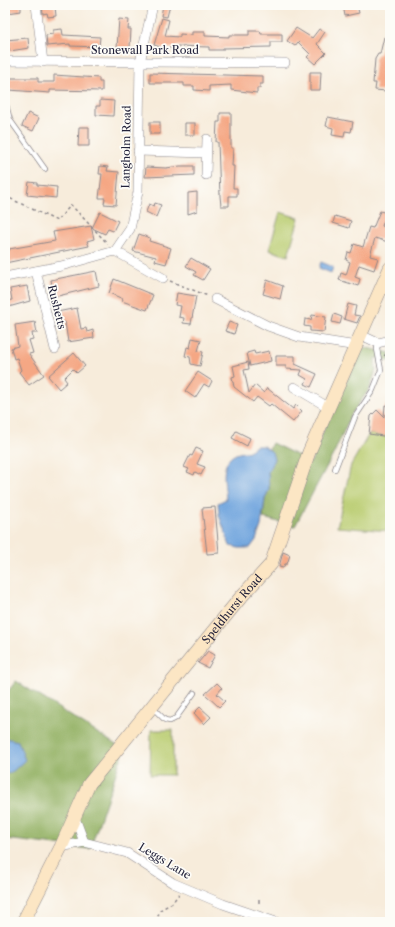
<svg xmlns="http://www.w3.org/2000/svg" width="395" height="927" font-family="'Libre Caslon Text',serif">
<rect width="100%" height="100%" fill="#fdfcf7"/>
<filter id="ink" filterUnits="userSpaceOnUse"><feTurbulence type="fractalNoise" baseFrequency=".025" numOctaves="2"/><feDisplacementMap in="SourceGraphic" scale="8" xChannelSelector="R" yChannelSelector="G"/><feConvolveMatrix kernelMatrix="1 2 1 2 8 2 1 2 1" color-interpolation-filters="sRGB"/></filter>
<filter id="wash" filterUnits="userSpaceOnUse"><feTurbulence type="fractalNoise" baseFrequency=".012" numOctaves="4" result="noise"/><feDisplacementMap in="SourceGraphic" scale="16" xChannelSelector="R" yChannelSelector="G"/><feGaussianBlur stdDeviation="0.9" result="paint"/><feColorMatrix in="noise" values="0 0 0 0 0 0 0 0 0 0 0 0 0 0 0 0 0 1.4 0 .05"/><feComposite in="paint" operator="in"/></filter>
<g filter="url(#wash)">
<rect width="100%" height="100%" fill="#f7ecdb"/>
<g fill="#b9cc6f" stroke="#6e7755">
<path d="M 280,212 L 299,218 L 288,256 L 269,250 Z"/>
<path d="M 369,434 L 390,437 L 390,531 L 337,527 L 351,465 Z"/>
<path d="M 151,730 L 173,730 L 173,775 L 150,775 Z"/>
</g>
<g fill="#92b062" stroke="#5a694e">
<path d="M 363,347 L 390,353 L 390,361 L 375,358 L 376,370 L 370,388 L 351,415 L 334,453 L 295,526 L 263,518 L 265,499 L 269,489 L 268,472 L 274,459 L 269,449 L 272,443 L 311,462 L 332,409 Z"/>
<path d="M 16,681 L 124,750 L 90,849 L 5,839 L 5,695 Z"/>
</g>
<g fill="#72a6de" stroke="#4a648c">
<path d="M 321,262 L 333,267 L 331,273 L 319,268 Z"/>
<path d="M 256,446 L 264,446 L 272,452 L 274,459 L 268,472 L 269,489 L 265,499 L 261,526 L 256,540 L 250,548 L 239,548 L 230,546 L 219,515 L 218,503 L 226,499 C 225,483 219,462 236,454 C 246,450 246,455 256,446 Z"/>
<path d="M 5,738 L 18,741 L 25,760 L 11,773 L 5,774 Z"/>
</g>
<g id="blocks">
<g fill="#f5a784">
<path d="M 7,5 L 21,5 L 21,11 L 8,13 Z"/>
<path d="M 42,5 L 55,6 L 56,16 L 48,17 L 47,13 L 43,14 Z"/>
<path d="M 163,5 L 170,5 L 167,17 L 161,16 Z"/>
<path d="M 343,5 L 357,5 L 359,13 L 345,16 Z"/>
<path d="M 162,18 L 169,20 L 165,36 L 180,37 L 180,34 L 192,35 L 192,32 L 205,32 L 205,36 L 229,37 L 229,35 L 249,35 L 249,31 L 260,31 L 261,34 L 282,34 L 282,42 L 271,42 L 271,47 L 223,48 L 223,50 L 209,50 L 209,47 L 177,46 L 177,48 L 163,48 L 154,45 Z"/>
<path d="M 119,19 L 129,20 L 128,29 L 131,29 L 130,48 L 117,48 Z"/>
<path d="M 296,28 L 312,38 L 319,29 L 325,32 L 317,44 L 326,53 L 315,64 L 307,57 L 310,54 L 298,42 L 295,46 L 287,41 Z"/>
<path d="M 62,29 L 63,35 L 100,37 L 99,47 L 70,46 L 70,44 L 47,46 L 46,35 L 53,34 L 53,30 Z"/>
<path d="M 384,37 L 390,39 L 390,80 L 389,83 L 387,83 L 386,91 L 375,90 L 376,83 L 373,83 L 375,59 L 378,54 L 380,54 Z"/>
<path d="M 28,38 L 29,48 L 10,51 L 9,48 L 5,48 L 5,40 Z"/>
<path d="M 310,72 L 321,72 L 320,90 L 310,90 Z"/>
<path d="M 150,73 L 263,76 L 263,84 L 260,84 L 260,88 L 257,88 L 257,93 L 231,90 L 231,85 L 209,86 L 209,91 L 194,90 L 194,86 L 184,86 L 184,83 L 150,83 Z"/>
<path d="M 54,75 L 99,78 L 99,82 L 102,82 L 102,91 L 50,90 L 50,93 L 9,90 L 9,78 L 38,78 L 38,82 L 54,82 Z"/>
<path d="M 100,100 L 114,101 L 113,116 L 96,115 L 96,106 L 100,106 Z"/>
<path d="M 28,113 L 39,118 L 33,131 L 22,126 Z"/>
<path d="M 220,113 L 231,113 L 231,148 L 233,148 L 232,166 L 234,166 L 233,188 L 237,188 L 237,196 L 229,196 L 229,206 L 221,206 L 220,196 L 218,142 L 216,142 L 217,122 L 220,122 Z"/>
<path d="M 328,117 L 353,122 L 351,132 L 345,131 L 344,137 L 332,135 L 333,128 L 326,126 Z"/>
<rect x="150" y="122" width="10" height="12"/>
<rect x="185" y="123" width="10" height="12"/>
<path d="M 79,127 L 89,127 L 89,146 L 78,146 Z"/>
<path d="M 100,166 L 108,167 L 107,171 L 119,172 L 116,205 L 104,204 L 105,198 L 99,198 L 102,174 L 99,174 Z"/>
<path d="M 180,166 L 194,166 L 194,175 L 145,177 L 146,167 L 166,168 Z"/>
<path d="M 29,182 L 37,183 L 37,185 L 57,187 L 56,198 L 27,195 Z"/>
<path d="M 197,192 L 197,211 L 188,214 L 188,193 Z"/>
<path d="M 155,203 L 161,205 L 156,217 L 146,212 L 149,204 L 154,206 Z"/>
<path d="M 380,211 L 387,213 L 382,226 L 390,229 L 390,236 L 388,242 L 375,238 L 370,256 L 378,258 L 374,270 L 359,265 L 355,277 L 360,279 L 358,286 L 339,280 L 341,273 L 346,275 L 350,262 L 346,260 L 348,252 L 351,253 L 354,244 L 363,247 L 369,227 L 373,228 Z"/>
<path d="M 100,212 L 118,221 L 113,231 L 108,229 L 105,234 L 92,228 Z"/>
<path d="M 335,216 L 351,221 L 349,228 L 333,223 Z"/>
<path d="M 91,226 L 94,239 L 87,241 L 89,246 L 5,263 L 5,251 L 10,250 L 9,249 L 55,241 L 53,232 Z"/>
<path d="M 139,234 L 150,238 L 149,241 L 171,248 L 166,264 L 155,261 L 156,257 L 133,251 Z"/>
<path d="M 191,258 L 210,269 L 203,280 L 194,275 L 196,272 L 186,266 Z"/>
<path d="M 96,271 L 99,286 L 54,297 L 51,280 Z"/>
<path d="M 114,279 L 153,295 L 147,310 L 122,301 L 123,299 L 109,293 Z"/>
<path d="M 267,280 L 283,286 L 280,299 L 263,294 Z"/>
<path d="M 27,286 L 30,301 L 5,308 L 5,301 L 12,300 L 10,289 Z"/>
<path d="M 177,293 L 196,296 L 191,324 L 183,323 L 184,318 L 179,317 L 181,306 L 175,305 Z"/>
<path d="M 348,304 L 356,306 L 354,315 L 360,316 L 357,323 L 344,319 Z"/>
<path d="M 77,308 L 81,329 L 86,328 L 87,332 L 93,330 L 94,338 L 68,342 L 65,322 L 59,323 L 57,312 Z"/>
<path d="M 334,314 L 342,317 L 340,324 L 332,322 Z"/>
<path d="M 312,315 L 326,317 L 324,332 L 310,331 L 310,327 L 304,326 L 305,319 L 311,320 Z"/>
<path d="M 35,322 L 37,333 L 32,333 L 33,339 L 29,340 L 33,353 L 29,354 L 44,375 L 29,385 L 19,372 L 21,370 L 17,358 L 14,359 L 11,348 L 18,346 L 15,325 Z"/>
<path d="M 229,322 L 237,325 L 234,334 L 225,331 Z"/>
<path d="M 192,338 L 201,340 L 198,351 L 203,352 L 200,366 L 191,364 L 190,357 L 185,356 L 187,347 L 190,348 Z"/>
<path d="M 254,351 L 255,354 L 269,351 L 271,361 L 250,366 L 247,353 Z"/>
<path d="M 74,353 L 85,366 L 77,373 L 73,369 L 64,378 L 67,382 L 59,389 L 48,376 Z"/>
<path d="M 276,356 L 295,356 L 295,364 L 317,374 L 311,387 L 305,384 L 307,379 L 300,375 L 302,370 L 286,369 L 286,366 L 276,366 Z"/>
<path d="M 248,362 L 249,369 L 244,370 L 249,393 L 255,385 L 264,393 L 267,388 L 293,409 L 296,405 L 302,411 L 293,422 L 271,404 L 269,406 L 257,397 L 253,402 L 234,387 L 232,377 L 235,376 L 233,366 Z"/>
<path d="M 198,372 L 212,381 L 209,387 L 204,384 L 195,398 L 185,391 Z"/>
<path d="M 385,405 L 390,406 L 390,437 L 369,434 L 371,416 L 377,410 L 384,417 Z"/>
<path d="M 236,431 L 250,438 L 247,446 L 232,438 Z"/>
<path d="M 196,448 L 203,451 L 197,464 L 205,467 L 201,475 L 195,472 L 194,475 L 187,472 L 189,469 L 184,467 L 190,455 L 192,456 Z"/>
<path d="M 215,507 L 219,553 L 207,554 L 202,508 Z"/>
<path d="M 283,552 L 290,555 L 287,564 L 285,564 L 283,568 L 279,567 Z"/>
<path d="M 208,651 L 215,655 L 208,668 L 198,663 Z"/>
<path d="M 217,683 L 222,688 L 217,694 L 225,701 L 219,707 L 205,694 Z"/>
<path d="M 200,707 L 211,717 L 204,724 L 194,713 Z"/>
</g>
</g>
</g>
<g filter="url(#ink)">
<use href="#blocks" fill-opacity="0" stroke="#8c878b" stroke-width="1"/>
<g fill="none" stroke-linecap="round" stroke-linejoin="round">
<defs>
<g id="lane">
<path d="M 5,101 L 10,120 L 45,169"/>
<path d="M 335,469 L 355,417 L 373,390 L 381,370 L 377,349 L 378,343"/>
<path d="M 152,707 L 165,720 L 170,721 L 176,718 L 194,693"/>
</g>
<g id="street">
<path d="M 36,5 L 43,62"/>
<path d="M 5,61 L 285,63"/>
<path d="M 138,151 L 206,153"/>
<path d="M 206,175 L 207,139"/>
<path d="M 115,251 L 163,278"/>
<path d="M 36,271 L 55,349"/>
<path d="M 5,277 L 61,266 L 115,251 L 130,229 L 138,192 L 140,62 L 153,5"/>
<path d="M 215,299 L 268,326 L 299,337 L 357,346"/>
<path d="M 361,335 L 378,343 L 390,340"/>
<path d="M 294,387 L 328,407"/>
<path d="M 74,815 L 84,842"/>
<path d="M 61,847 L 84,842 L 127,853 L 173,883 L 223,904 L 276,922"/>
</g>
<g id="secondary">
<path id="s1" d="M 23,922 L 61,847 L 89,784 L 241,597 L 271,564 L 309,452 L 390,268"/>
</g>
</defs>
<use href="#lane" stroke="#8c878b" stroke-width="6"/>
<use href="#street" stroke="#8c878b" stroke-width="10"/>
<use href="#secondary" stroke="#8c878b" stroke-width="14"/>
<g stroke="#8c878b" stroke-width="1.5" stroke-dasharray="3 3" stroke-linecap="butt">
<path d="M 5,196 L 57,221 L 71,205 L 108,244"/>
<path d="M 170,281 L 208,296"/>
<path d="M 384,355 L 390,357"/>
<path d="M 259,900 L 259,906"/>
<path d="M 156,922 L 160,910 L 172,903 L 179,894"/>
</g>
<use href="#lane" stroke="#fff" stroke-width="4.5"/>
<use href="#street" stroke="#fff" stroke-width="9"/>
<use href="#secondary" stroke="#fce6c4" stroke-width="13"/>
</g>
</g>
<g text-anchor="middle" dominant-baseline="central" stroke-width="3.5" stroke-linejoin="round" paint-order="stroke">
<g font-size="11" fill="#22223b" stroke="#fdfcf7">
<text x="145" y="50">Stonewall Park Road</text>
<text transform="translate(126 147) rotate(-89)">Langholm Road</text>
<text transform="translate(57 307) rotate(76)">Rushetts</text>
<text stroke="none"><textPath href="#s1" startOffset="379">Speldhurst Road</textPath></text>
<text transform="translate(165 861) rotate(31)">Leggs Lane</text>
</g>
</g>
<rect width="395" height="927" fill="none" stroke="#fdfcf7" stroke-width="20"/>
</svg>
